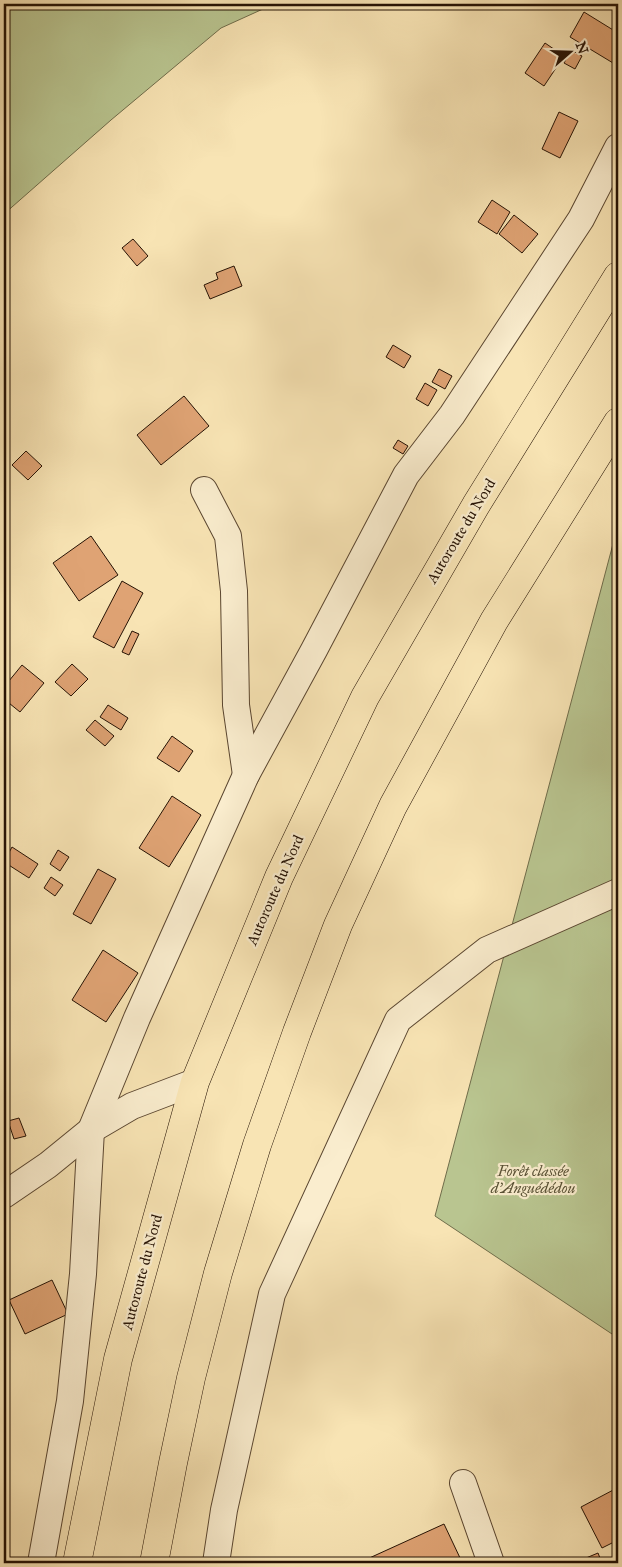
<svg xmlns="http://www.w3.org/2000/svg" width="622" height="1567" font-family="'IM FELL Great Primer',serif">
<rect width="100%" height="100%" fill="#f8e4b4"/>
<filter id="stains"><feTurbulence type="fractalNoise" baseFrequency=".004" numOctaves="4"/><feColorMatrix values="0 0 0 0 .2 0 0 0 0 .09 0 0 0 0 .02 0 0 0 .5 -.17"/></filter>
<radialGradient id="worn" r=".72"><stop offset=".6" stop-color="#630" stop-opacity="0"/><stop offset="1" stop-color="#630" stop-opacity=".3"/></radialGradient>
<g fill="#b9c590" stroke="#6f6c4a">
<path d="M 4,4 L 274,4 L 221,28 L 111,120 L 4,214 Z"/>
<path d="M 618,525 L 618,1338 L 435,1216 Z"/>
</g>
<g fill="#dfa374" stroke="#251204">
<path d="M 584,12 L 618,33 L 618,66 L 570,37 Z"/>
<path d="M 545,43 L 564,56 L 544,86 L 525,73 Z"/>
<path d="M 571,50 L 582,56 L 575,69 L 564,63 Z"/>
<path d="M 559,112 L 578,121 L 560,158 L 542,149 Z"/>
<path d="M 492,200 L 510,212 L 497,234 L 478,222 Z"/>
<path d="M 514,215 L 538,234 L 522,253 L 499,234 Z"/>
<path d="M 133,239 L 148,256 L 137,266 L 122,248 Z"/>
<path d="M 234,266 L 242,286 L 210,299 L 204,285 L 218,279 L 216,273 Z"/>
<path d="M 393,345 L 411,356 L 404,368 L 386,357 Z"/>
<path d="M 439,369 L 452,376 L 445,389 L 432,382 Z"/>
<path d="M 425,383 L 437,390 L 428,406 L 416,399 Z"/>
<path d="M 184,396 L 209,426 L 161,465 L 137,435 Z"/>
<path d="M 398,440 L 408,446 L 403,454 L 393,448 Z"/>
<path d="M 26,451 L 42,466 L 28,480 L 12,465 Z"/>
<path d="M 91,536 L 118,575 L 79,601 L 53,563 Z"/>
<path d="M 122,581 L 143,593 L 114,648 L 93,637 Z"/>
<path d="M 132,631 L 139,634 L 129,655 L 122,652 Z"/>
<path d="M 72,664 L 88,679 L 71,696 L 55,682 Z"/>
<path d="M 22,665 L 44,683 L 20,712 L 4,699 L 4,687 Z"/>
<path d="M 108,705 L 128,718 L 121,730 L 100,717 Z"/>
<path d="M 95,720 L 114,736 L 105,746 L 86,730 Z"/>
<path d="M 172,736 L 193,751 L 179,772 L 157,758 Z"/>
<path d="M 172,796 L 201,815 L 169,867 L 139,848 Z"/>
<path d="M 12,847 L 38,864 L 29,878 L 4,862 Z"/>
<path d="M 58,850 L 69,857 L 60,871 L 50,864 Z"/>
<path d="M 98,869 L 116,879 L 91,924 L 73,914 Z"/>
<path d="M 51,877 L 63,885 L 55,896 L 44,888 Z"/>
<path d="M 103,950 L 138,973 L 106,1022 L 72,1000 Z"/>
<path d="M 19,1118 L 26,1136 L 14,1139 L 8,1121 Z"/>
<path d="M 52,1280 L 68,1314 L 25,1334 L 9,1300 Z"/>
<path d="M 617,1488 L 618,1540 L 602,1548 L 581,1507 Z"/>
<path d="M 444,1524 L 461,1560 L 453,1563 L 366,1563 L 365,1560 Z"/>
<path d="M 598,1553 L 602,1563 L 588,1563 L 586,1558 Z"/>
</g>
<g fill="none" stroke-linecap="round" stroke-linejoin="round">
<defs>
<g id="street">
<path d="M 204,490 L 228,536 L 234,591 L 236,705 L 246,775"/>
<path d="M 4,1195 L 48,1165 L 91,1130 L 132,1106 L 195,1082"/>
<path d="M 463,1483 L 491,1563"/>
<path d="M 41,1563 L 70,1401 L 83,1274 L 91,1130 L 137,1018 L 246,775 L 314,650 L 406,475 L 452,415 L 581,219 L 618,147"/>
<path d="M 216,1563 L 224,1510 L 272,1294 L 398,1020 L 487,950 L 618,892"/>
</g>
<g id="highway">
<path d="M 77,1563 L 118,1359 L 195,1082 L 279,877 L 365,697 L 476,505 L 618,276"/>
<path d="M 154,1563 L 173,1463 L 191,1378 L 218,1273 L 257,1145 L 297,1032 L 338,925 L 393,806 L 494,621 L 618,422"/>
</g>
</defs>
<use href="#street" stroke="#5a4630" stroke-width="28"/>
<use href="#highway" stroke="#251204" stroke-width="29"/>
<use href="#street" stroke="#faedce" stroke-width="26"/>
<use href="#highway" stroke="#f8e4b4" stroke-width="28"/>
</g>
<g text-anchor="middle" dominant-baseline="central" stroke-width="4.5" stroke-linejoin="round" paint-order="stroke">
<g font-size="15" fill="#251204" stroke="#faedce">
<text transform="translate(461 531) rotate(-59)">Autoroute du Nord</text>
<text transform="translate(275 890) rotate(-66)">Autoroute du Nord</text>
<text transform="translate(142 1272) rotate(-75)">Autoroute du Nord</text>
</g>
<g font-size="15" font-style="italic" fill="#595135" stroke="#faedce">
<text x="533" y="1171">Forêt classée<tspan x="533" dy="17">d’Anguédédou</tspan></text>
</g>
</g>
<rect width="622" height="1567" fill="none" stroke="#f8e4b4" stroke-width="20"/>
<rect x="5" y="5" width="612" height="1557" fill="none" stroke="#251204" stroke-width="2.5"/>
<rect x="10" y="10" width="602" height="1547" fill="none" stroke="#251204"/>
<g transform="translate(570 52) rotate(70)" stroke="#faedce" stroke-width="4" paint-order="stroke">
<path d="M0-4L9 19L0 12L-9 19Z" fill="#251204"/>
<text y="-8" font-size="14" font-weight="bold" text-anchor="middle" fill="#251204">N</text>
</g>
<rect width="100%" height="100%" filter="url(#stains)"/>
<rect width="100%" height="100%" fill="url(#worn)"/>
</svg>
